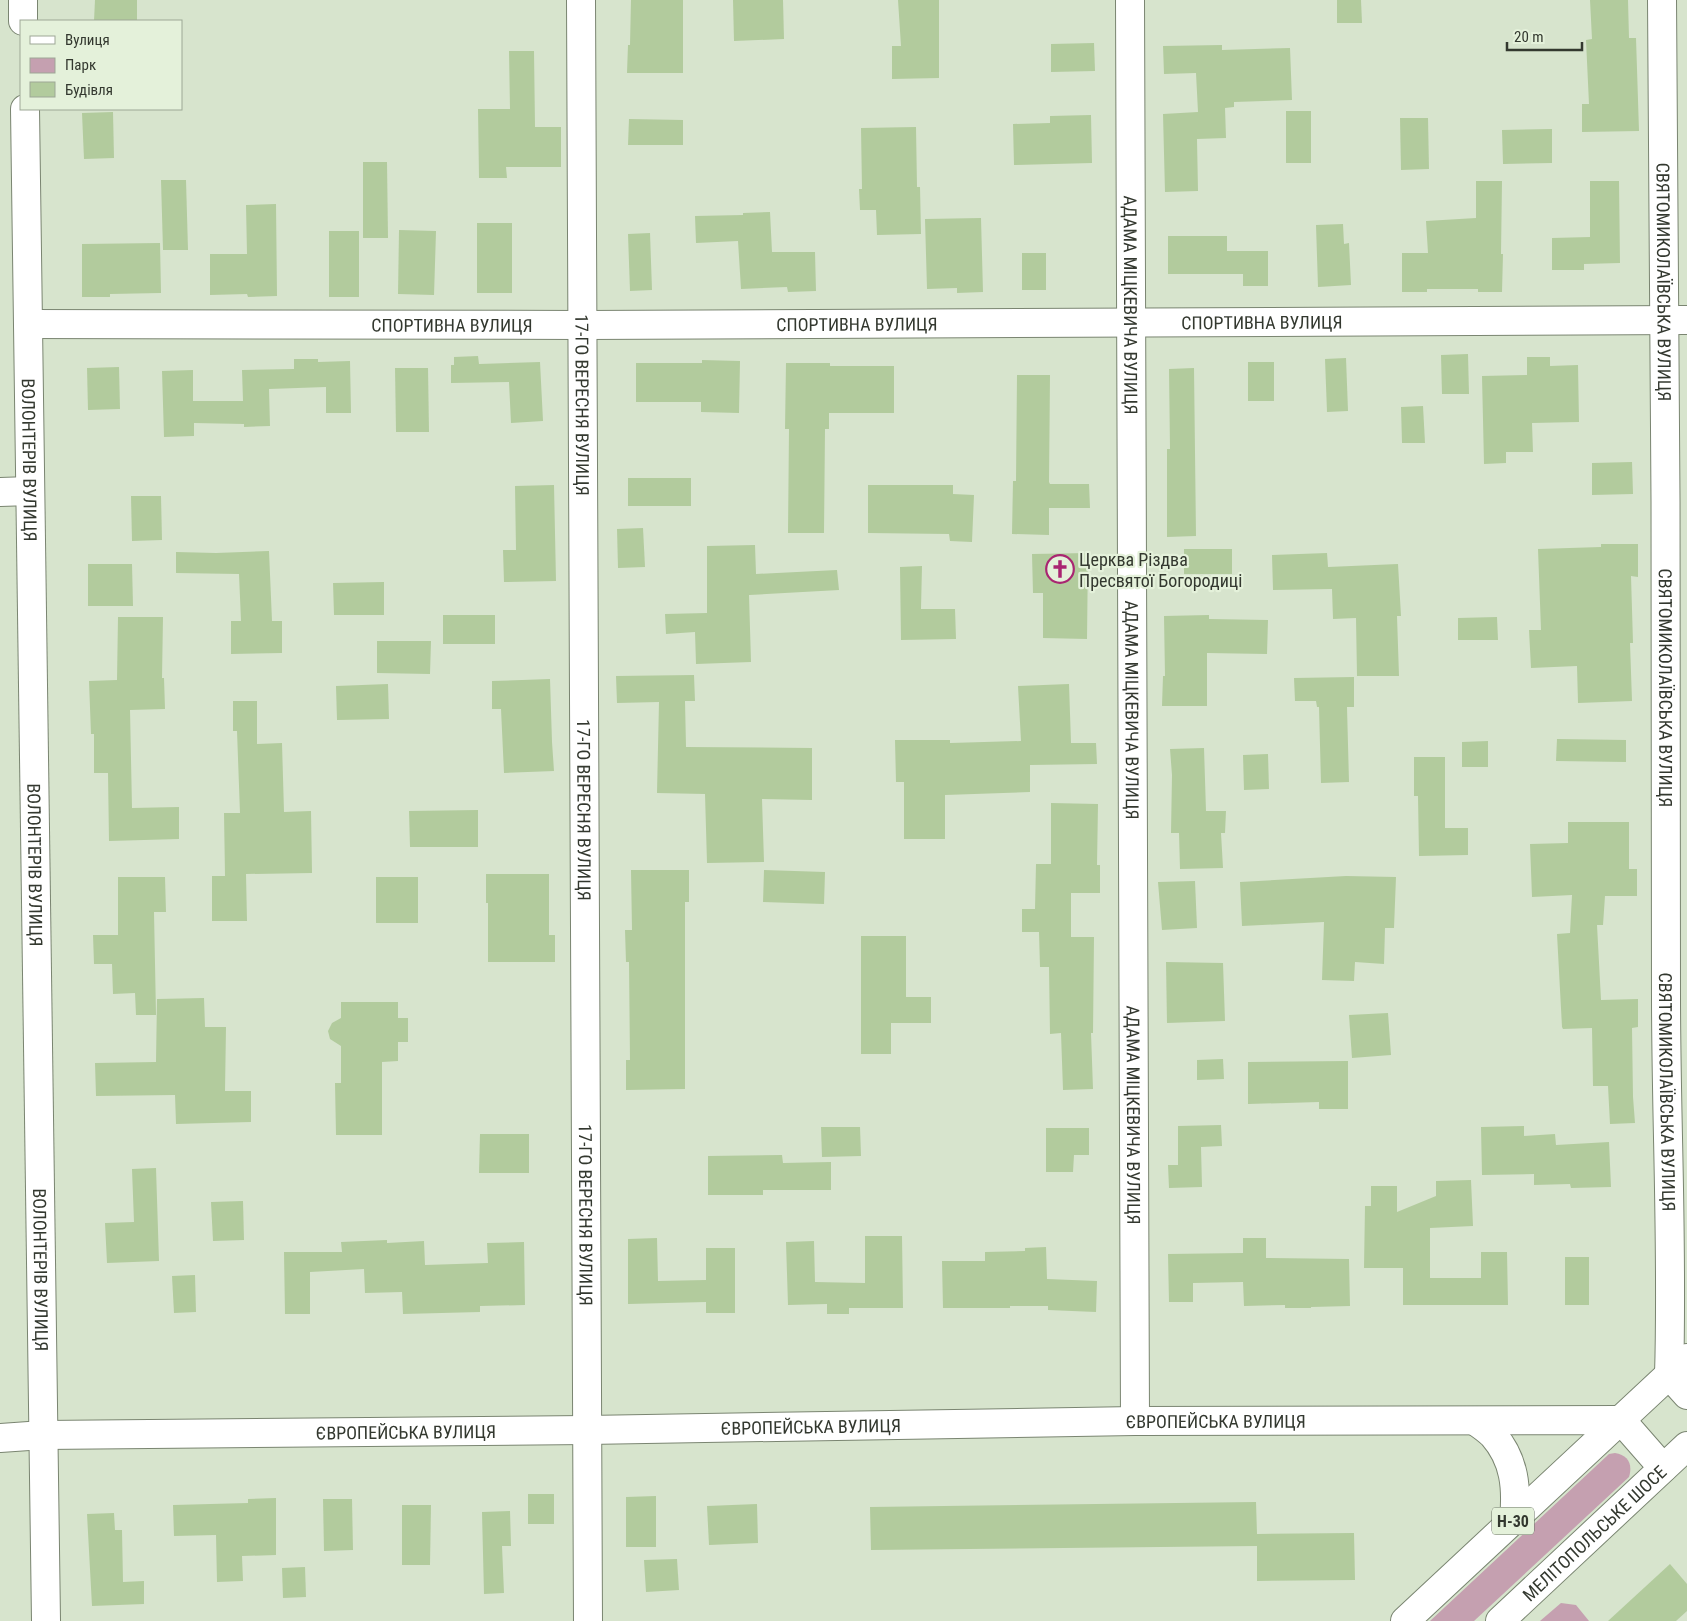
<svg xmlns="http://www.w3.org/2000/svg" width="1687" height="1621" font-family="'Roboto Condensed',sans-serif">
<rect width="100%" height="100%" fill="#d7e4cd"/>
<g fill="#c5a0b0">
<path d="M 1615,1453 C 1628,1455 1633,1464 1629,1477 L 1474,1621 L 1430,1621 L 1609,1454 Z"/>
<path d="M 1561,1603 L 1576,1605 L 1589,1621 L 1540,1621 Z"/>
</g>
<g fill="#b2cb9d">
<path d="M 95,0 L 137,0 L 137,21 L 94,21 Z"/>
<path d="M 631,0 L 683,0 L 683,73 L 627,73 L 628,45 L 630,45 Z"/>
<path d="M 733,0 L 783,0 L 784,39 L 734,41 Z"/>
<path d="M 898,0 L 939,0 L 939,78 L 892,79 L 892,46 L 901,46 Z"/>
<path d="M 1337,0 L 1361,0 L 1362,23 L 1337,23 Z"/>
<path d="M 1590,0 L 1628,0 L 1629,38 L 1636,38 L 1639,131 L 1582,132 L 1582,104 L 1589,104 L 1586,40 L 1592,39 Z"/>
<path d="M 1094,43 L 1095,71 L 1051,72 L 1051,44 Z"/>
<path d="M 1222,45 L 1222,50 L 1290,48 L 1292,100 L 1234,102 L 1234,107 L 1225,108 L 1226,138 L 1197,139 L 1198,191 L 1165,192 L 1163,114 L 1198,112 L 1196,73 L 1164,74 L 1163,46 Z"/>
<path d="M 509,51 L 534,51 L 535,127 L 561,127 L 561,167 L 506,167 L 507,178 L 479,178 L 478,109 L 510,109 Z"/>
<rect x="1286" y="111" width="25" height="52"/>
<path d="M 113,112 L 114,158 L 84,159 L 82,113 Z"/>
<path d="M 1091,115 L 1092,163 L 1014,165 L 1013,124 L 1050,123 L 1050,116 Z"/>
<path d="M 1400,118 L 1428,118 L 1429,169 L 1401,170 Z"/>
<path d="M 629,119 L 683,120 L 683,145 L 628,145 Z"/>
<path d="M 916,127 L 917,187 L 920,187 L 921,234 L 877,235 L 876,210 L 860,210 L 859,189 L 862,189 L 861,128 Z"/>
<path d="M 1552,129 L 1552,163 L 1503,164 L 1502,130 Z"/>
<path d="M 363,162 L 387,162 L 388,238 L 363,238 Z"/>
<path d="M 161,180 L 186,180 L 188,250 L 163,250 Z"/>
<path d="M 1476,181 L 1502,181 L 1501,254 L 1503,254 L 1502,292 L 1478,292 L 1478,289 L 1427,289 L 1427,292 L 1402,292 L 1402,253 L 1428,253 L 1426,221 L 1476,218 Z"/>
<path d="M 1590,181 L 1619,181 L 1620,263 L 1584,264 L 1584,270 L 1552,270 L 1552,238 L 1590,237 Z"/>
<path d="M 276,204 L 277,296 L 248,297 L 247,294 L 210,295 L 210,254 L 247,254 L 246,205 Z"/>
<path d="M 770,212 L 772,252 L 815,252 L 816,291 L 788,292 L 787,287 L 741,289 L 738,241 L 696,243 L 695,216 L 743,215 L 743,213 Z"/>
<path d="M 981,218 L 983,292 L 957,293 L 957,288 L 927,289 L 925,219 Z"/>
<rect x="477" y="223" width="35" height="70"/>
<path d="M 1343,224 L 1344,244 L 1349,243 L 1351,285 L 1318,287 L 1316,225 Z"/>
<path d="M 399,230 L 436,231 L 434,295 L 398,294 Z"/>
<rect x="329" y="231" width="30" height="66"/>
<path d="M 650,233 L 652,290 L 630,291 L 628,234 Z"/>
<path d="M 1168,236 L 1227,236 L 1227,251 L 1268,251 L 1268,286 L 1243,286 L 1243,274 L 1168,274 Z"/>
<path d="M 160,243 L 161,293 L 110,294 L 110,297 L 82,297 L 82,244 Z"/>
<rect x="1022" y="253" width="24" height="37"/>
<path d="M 1468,354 L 1469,394 L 1442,394 L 1441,355 Z"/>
<path d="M 478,356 L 479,364 L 540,362 L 543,421 L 511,423 L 509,382 L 451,383 L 451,365 L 454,365 L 454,357 Z"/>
<path d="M 1527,357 L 1550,357 L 1550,366 L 1578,365 L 1579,422 L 1532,423 L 1533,452 L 1506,452 L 1506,463 L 1484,464 L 1482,376 L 1527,375 Z"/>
<path d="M 1346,358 L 1348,411 L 1327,412 L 1325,359 Z"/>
<path d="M 294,359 L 318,359 L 318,362 L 350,361 L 351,413 L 326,413 L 326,387 L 269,389 L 270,426 L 244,427 L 244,424 L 194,423 L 194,436 L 164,437 L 162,371 L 193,370 L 193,401 L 243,401 L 242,370 L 294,369 Z"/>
<path d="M 702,360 L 740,361 L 739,413 L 701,412 L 701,402 L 636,402 L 636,363 L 702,363 Z"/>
<rect x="1248" y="362" width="26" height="39"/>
<path d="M 786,363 L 830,363 L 830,366 L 894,366 L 894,413 L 829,413 L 829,429 L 825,429 L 824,533 L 788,533 L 789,429 L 785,429 Z"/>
<path d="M 119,367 L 120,409 L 88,410 L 87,368 Z"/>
<path d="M 395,368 L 428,368 L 429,432 L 396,432 Z"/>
<path d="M 1194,368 L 1196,536 L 1167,537 L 1167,449 L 1170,449 L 1169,369 Z"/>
<path d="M 1017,375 L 1050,375 L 1049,482 L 1050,484 L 1089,484 L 1090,508 L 1049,508 L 1049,535 L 1012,534 L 1013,481 L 1016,481 Z"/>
<path d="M 1423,406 L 1425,443 L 1402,443 L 1401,407 Z"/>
<path d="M 1632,462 L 1633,494 L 1592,495 L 1592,463 Z"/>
<rect x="628" y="478" width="63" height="28"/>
<path d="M 554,485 L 556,581 L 504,582 L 503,550 L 516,550 L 515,486 Z"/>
<path d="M 868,485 L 953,485 L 953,494 L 974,495 L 972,542 L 950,541 L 949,534 L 868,533 Z"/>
<path d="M 131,496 L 161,496 L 162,540 L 132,541 Z"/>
<path d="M 643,528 L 645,567 L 618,568 L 617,529 Z"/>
<path d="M 1601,544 L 1638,544 L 1638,577 L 1631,576 L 1633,643 L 1630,643 L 1632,701 L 1578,703 L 1577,666 L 1531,668 L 1529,630 L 1541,630 L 1538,549 L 1601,547 Z"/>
<path d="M 755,545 L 756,574 L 837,570 L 839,590 L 749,595 L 751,662 L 696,664 L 695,632 L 666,634 L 665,614 L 707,613 L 707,546 Z"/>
<rect x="1184" y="549" width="48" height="25"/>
<path d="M 269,551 L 272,621 L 282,621 L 282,653 L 231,654 L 231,621 L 241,621 L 239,574 L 176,573 L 176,552 L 216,553 Z"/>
<path d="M 1088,553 L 1087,639 L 1043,638 L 1043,593 L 1033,593 L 1032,554 Z"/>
<path d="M 1327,553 L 1328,567 L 1398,564 L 1401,616 L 1397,616 L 1399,676 L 1357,676 L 1356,618 L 1333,619 L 1332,589 L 1273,590 L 1272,555 Z"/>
<path d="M 88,564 L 132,564 L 133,606 L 88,606 Z"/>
<path d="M 922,566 L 921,609 L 955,609 L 956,639 L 901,640 L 900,567 Z"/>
<path d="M 384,582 L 384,615 L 334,615 L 333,583 Z"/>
<rect x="443" y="615" width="52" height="29"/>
<path d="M 1209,615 L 1209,619 L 1268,620 L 1267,654 L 1207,653 L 1207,706 L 1162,706 L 1163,676 L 1165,676 L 1164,616 Z"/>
<path d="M 118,617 L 163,617 L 162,678 L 164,678 L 165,709 L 130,710 L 132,808 L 179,807 L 179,839 L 109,841 L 108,773 L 94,773 L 94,734 L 91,734 L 89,681 L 117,680 Z"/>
<path d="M 1497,617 L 1498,640 L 1458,640 L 1458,618 Z"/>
<path d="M 377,641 L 431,641 L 430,674 L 377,673 Z"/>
<path d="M 694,675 L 695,701 L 685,701 L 686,747 L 812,748 L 812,800 L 762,799 L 764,862 L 707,863 L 705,794 L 657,793 L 659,702 L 617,703 L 616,676 Z"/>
<path d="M 1354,677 L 1354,707 L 1347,707 L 1349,782 L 1321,783 L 1319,707 L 1317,707 L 1316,701 L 1295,701 L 1294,678 Z"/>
<path d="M 550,679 L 552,742 L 554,771 L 504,773 L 501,709 L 492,709 L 492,681 Z"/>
<path d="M 388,684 L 389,719 L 337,720 L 336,686 Z"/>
<path d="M 1069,684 L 1071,743 L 1096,743 L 1097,764 L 1030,765 L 1030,792 L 945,795 L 945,839 L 904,839 L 904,782 L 896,782 L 895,740 L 950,740 L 950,743 L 1021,741 L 1018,686 Z"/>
<path d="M 233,701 L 257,701 L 257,744 L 282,743 L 284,812 L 311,811 L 312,873 L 246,874 L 247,921 L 212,921 L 212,876 L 225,876 L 224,813 L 240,813 L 237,731 L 233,731 Z"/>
<path d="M 1557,739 L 1626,740 L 1626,762 L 1556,761 Z"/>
<path d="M 1488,741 L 1488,767 L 1462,767 L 1462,742 Z"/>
<path d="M 1204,748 L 1206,811 L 1226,811 L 1225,833 L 1221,833 L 1223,868 L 1180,869 L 1179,833 L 1171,833 L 1172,775 L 1170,749 Z"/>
<path d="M 1268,754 L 1269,789 L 1244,790 L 1243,755 Z"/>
<path d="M 1414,757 L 1445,757 L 1445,828 L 1468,828 L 1468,855 L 1419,856 L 1418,796 L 1414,796 Z"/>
<path d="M 1051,803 L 1098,804 L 1097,865 L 1100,865 L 1100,893 L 1071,893 L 1071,937 L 1094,937 L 1093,1033 L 1091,1033 L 1093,1089 L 1063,1090 L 1061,1033 L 1050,1034 L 1049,967 L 1040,967 L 1039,932 L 1022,932 L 1022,909 L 1035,909 L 1036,864 L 1051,864 Z"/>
<path d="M 478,810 L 478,847 L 410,847 L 409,811 Z"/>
<path d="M 1568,822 L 1629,822 L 1629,869 L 1637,869 L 1637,896 L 1605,896 L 1603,925 L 1597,925 L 1601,1000 L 1638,999 L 1638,1027 L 1632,1028 L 1633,1097 L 1635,1123 L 1610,1124 L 1608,1086 L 1593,1086 L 1592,1028 L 1563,1029 L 1562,1027 L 1557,934 L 1570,933 L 1572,895 L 1532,897 L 1530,844 L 1568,843 Z"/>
<path d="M 631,870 L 689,870 L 689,902 L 685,902 L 685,1089 L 626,1090 L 626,1060 L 630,1060 L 629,962 L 626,962 L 625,930 L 632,930 Z"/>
<path d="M 764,870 L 825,872 L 824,904 L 763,902 Z"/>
<path d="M 486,874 L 549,874 L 549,935 L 555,935 L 555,962 L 488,962 L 488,903 L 486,903 Z"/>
<path d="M 1346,876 L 1396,877 L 1394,928 L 1385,928 L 1384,964 L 1355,962 L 1354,981 L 1322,980 L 1324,922 L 1242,926 L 1240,882 Z"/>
<path d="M 118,877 L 165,877 L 166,912 L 154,912 L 156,1015 L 136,1015 L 135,993 L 113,994 L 112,964 L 94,964 L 93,935 L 118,935 Z"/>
<rect x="376" y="877" width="42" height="46"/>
<path d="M 1195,881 L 1197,928 L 1162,930 L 1158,882 Z"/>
<path d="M 861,936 L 906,936 L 906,997 L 931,997 L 931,1023 L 891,1023 L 891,1054 L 861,1054 Z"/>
<path d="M 1166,962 L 1223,963 L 1225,1021 L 1167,1023 Z"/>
<path d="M 204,998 L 205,1027 L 226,1027 L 225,1091 L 251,1091 L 251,1122 L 176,1124 L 175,1095 L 96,1096 L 95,1063 L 156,1062 L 157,999 Z"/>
<path d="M 341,1002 L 398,1002 L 398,1018 L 408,1018 L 408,1042 L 398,1042 L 398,1061 L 382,1062 L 382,1135 L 336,1135 L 335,1083 L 341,1083 L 341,1046 L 330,1039 L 328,1031 L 332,1023 L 341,1018 Z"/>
<path d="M 1388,1013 L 1391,1055 L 1352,1058 L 1349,1015 Z"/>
<path d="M 1223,1059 L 1224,1079 L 1197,1080 L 1197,1060 Z"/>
<path d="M 1348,1061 L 1348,1109 L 1319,1109 L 1319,1102 L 1248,1104 L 1248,1062 Z"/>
<path d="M 1221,1125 L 1222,1146 L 1201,1147 L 1202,1187 L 1169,1188 L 1168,1165 L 1178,1165 L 1178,1126 Z"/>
<path d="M 1524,1126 L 1524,1136 L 1555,1134 L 1556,1145 L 1609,1142 L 1611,1187 L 1571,1188 L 1570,1184 L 1534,1185 L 1534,1174 L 1482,1175 L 1481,1127 Z"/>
<path d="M 821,1127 L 860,1127 L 861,1156 L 822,1157 Z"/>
<path d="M 1046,1128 L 1089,1128 L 1089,1155 L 1074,1155 L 1073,1172 L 1046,1172 Z"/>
<path d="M 480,1134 L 529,1134 L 529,1173 L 479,1173 Z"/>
<path d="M 782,1155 L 783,1163 L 831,1162 L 831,1190 L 763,1190 L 763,1195 L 708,1195 L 708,1156 Z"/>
<path d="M 156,1168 L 159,1261 L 107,1263 L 105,1223 L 134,1222 L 132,1169 Z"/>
<path d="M 1471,1180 L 1473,1226 L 1430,1228 L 1430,1278 L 1481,1278 L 1481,1252 L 1507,1252 L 1508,1305 L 1403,1305 L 1403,1268 L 1364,1268 L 1365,1206 L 1371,1206 L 1371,1186 L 1397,1186 L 1397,1212 L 1436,1196 L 1436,1181 Z"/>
<path d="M 243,1201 L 244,1240 L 213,1241 L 211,1202 Z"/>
<path d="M 865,1236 L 902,1236 L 903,1308 L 849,1308 L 849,1314 L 827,1314 L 827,1304 L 788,1305 L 786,1242 L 814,1241 L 815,1282 L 865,1283 Z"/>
<path d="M 657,1238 L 658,1281 L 706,1280 L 706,1248 L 735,1248 L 735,1313 L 706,1313 L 706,1302 L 628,1304 L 628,1239 Z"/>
<path d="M 1243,1238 L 1266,1238 L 1266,1258 L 1349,1259 L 1350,1306 L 1311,1307 L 1311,1308 L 1285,1308 L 1285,1305 L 1244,1306 L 1243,1282 L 1193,1283 L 1193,1302 L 1169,1302 L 1168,1254 L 1243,1253 Z"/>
<path d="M 387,1240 L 387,1243 L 424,1241 L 425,1265 L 488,1263 L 487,1243 L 524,1242 L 525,1305 L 480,1306 L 480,1312 L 403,1314 L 402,1292 L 365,1293 L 364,1269 L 310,1272 L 310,1314 L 285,1314 L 284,1252 L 342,1252 L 341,1242 Z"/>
<path d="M 1046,1247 L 1047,1279 L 1097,1281 L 1096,1312 L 1048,1310 L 1048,1306 L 1010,1306 L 1010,1308 L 943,1308 L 942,1261 L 985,1261 L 985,1252 L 1025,1251 L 1025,1248 Z"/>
<rect x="1565" y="1257" width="24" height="48"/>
<path d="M 195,1275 L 196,1312 L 174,1313 L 172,1276 Z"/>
<rect x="528" y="1494" width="26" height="30"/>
<path d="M 656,1496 L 656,1547 L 626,1547 L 626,1497 Z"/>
<path d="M 276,1498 L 276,1555 L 242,1556 L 243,1581 L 217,1582 L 216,1535 L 174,1536 L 173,1505 L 248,1503 L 248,1499 Z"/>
<path d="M 323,1499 L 352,1499 L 353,1550 L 324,1551 Z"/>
<path d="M 1256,1502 L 1257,1534 L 1354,1533 L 1355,1580 L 1257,1581 L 1257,1546 L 871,1550 L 870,1507 Z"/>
<path d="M 757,1504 L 758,1543 L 709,1545 L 707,1506 Z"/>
<path d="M 402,1505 L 431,1505 L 430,1565 L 402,1565 Z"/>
<path d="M 510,1511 L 511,1546 L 502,1546 L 504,1593 L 484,1594 L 482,1512 Z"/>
<path d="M 114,1513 L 115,1530 L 122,1530 L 123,1582 L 144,1581 L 144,1604 L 92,1606 L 87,1514 Z"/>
<path d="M 677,1559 L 679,1590 L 646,1592 L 644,1560 Z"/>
<path d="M 1670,1564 L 1687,1584 L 1687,1611 L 1676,1621 L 1608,1621 Z"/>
<path d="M 305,1567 L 306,1597 L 283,1598 L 282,1568 Z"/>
</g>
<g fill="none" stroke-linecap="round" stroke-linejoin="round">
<defs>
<g id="minor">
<path id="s1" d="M 581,0 L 588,1621"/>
<path id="s2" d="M 1130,0 L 1135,1421"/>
<path id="s3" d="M 1662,0 C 1665,332 1667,663 1666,995 C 1666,1122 1673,1249 1669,1375 L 1687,1395"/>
<path id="s4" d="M 28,324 L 583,325 L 1687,320"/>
<path d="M 0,492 L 30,491"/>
</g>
<g id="tertiary">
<path d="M 23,0 L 23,21"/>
<path id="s5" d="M 25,109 L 46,1621"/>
<path d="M 1475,1421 C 1481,1425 1488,1430 1493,1435 C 1515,1460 1517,1488 1514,1520"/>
<path id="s6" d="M 0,1438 L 43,1435 L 587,1430 L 1135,1421 L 1621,1420 L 1663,1468"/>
</g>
<g id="primary">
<path d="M 1405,1621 L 1687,1358"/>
<path id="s7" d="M 1500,1621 L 1687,1446"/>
</g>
</defs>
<use href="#minor" stroke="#7a8571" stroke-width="30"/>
<use href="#tertiary" stroke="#7a8571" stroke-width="30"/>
<use href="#primary" stroke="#7a8571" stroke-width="30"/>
<use href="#minor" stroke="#fff" stroke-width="28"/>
<use href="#tertiary" stroke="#fff" stroke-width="28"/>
<use href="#primary" stroke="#fff" stroke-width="28"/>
</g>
<defs>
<symbol id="church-ring" viewBox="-11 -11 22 22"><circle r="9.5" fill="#e4f1da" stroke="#a92571" stroke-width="1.5"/><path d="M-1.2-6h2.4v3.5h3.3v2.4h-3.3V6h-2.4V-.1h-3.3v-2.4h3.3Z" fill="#a92571"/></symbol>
</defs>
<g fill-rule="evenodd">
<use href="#church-ring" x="1044" y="553" width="32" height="32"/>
</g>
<g text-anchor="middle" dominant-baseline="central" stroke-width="4.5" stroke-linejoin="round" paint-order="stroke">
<rect fill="#e4f1da" stroke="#687062" stroke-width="1" x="1492" y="1507.5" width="42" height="27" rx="4"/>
<g font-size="16" font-weight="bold" fill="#33382f">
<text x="1513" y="1521">Н-30</text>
</g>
<g font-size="18" fill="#33382f" stroke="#e4f1da">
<text stroke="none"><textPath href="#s3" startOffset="282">СВЯТОМИКОЛАЇВСЬКА ВУЛИЦЯ</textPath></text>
<text stroke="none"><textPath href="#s2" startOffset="305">АДАМА МІЦКЕВИЧА ВУЛИЦЯ</textPath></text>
<text stroke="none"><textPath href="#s4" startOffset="1234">СПОРТИВНА ВУЛИЦЯ</textPath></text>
<text stroke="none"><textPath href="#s4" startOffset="424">СПОРТИВНА ВУЛИЦЯ</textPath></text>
<text stroke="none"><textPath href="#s4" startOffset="829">СПОРТИВНА ВУЛИЦЯ</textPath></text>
<text stroke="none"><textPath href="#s1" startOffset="405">17-ГО ВЕРЕСНЯ ВУЛИЦЯ</textPath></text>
<text stroke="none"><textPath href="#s5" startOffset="351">ВОЛОНТЕРІВ ВУЛИЦЯ</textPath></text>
<text stroke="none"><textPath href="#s3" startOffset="688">СВЯТОМИКОЛАЇВСЬКА ВУЛИЦЯ</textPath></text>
<text stroke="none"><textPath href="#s2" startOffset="710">АДАМА МІЦКЕВИЧА ВУЛИЦЯ</textPath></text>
<text stroke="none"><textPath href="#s1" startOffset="810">17-ГО ВЕРЕСНЯ ВУЛИЦЯ</textPath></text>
<text stroke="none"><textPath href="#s5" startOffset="756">ВОЛОНТЕРІВ ВУЛИЦЯ</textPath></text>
<text stroke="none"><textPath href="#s3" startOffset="1092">СВЯТОМИКОЛАЇВСЬКА ВУЛИЦЯ</textPath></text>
<text stroke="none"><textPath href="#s2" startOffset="1115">АДАМА МІЦКЕВИЧА ВУЛИЦЯ</textPath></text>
<text stroke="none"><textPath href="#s1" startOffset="1215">17-ГО ВЕРЕСНЯ ВУЛИЦЯ</textPath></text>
<text stroke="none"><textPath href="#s5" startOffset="1161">ВОЛОНТЕРІВ ВУЛИЦЯ</textPath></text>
<text stroke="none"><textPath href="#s6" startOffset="1216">ЄВРОПЕЙСЬКА ВУЛИЦЯ</textPath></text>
<text stroke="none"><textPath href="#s6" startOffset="811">ЄВРОПЕЙСЬКА ВУЛИЦЯ</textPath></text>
<text stroke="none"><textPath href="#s6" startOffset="406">ЄВРОПЕЙСЬКА ВУЛИЦЯ</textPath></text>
<text stroke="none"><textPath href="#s7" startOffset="129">МЕЛІТОПОЛЬСЬКЕ ШОСЕ</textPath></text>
</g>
<g font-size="18" fill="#33382f" stroke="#e4f1da" text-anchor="start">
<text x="1079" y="559">Церква Різдва<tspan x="1079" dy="21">Пресвятої Богородиці</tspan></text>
</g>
</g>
<rect x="20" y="20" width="162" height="90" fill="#e4f1da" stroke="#9da796"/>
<rect x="30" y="36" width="25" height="8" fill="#ffffff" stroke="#9da796"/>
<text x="65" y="45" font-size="15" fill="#33382f">Вулиця</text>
<rect x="30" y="58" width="25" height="15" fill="#c5a0b0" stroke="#9da796"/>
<text x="65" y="70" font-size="15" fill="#33382f">Парк</text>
<rect x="30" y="82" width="25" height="15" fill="#b2cb9d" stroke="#9da796"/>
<text x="65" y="95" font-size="15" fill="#33382f">Будівля</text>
<path d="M1507 42v8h75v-8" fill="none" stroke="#33382f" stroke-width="2.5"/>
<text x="1514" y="42" font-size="15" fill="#33382f" stroke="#e4f1da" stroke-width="4" paint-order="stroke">20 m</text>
</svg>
